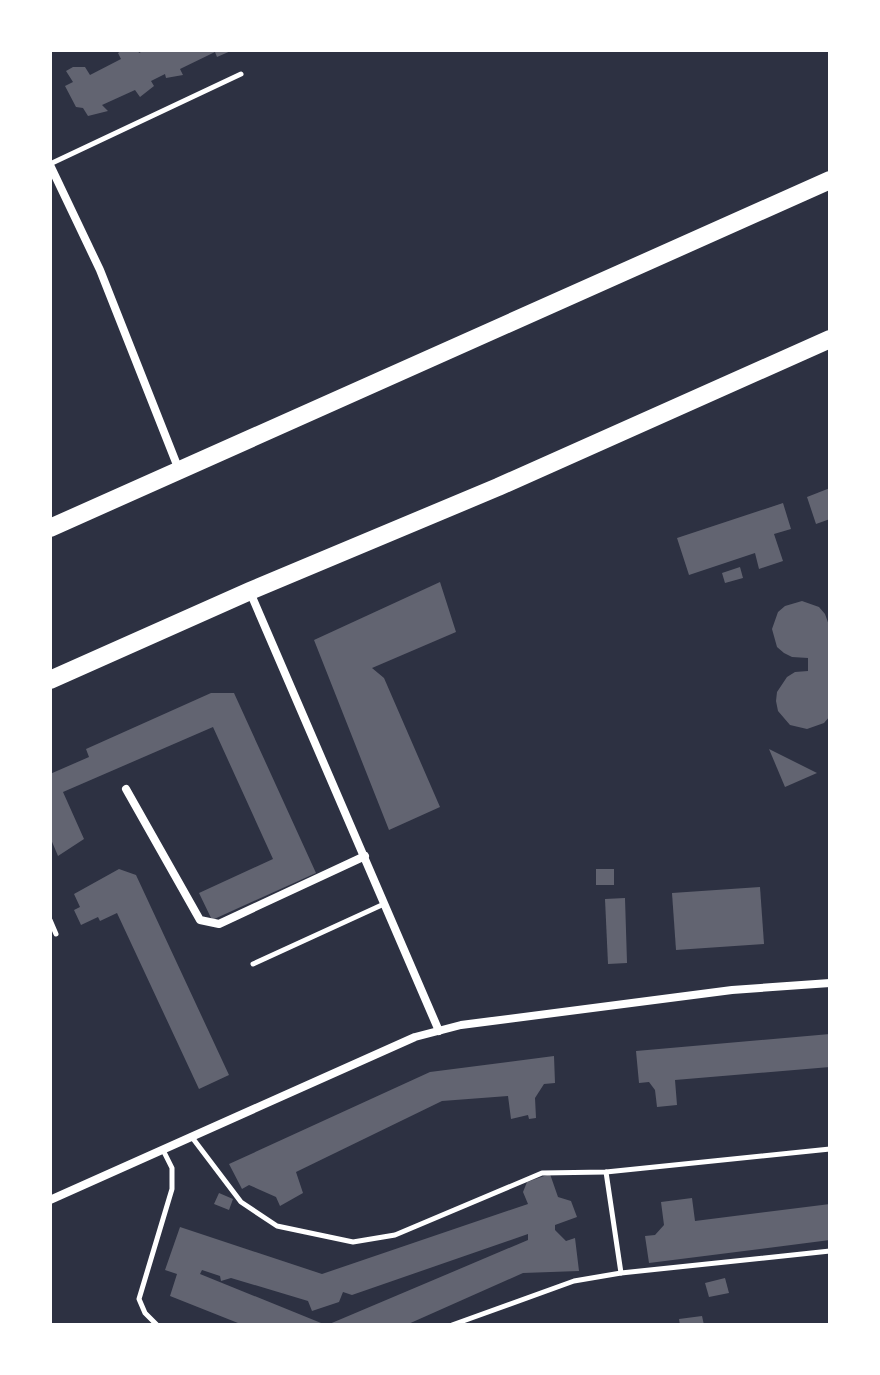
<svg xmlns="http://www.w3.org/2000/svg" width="880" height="1375" font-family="Arial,sans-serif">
<rect width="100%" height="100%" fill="#2d3142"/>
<g fill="#626471">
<path d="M 122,50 L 138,50 L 139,53 L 145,50 L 233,50 L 217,57 L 215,52 L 180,69 L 183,75 L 166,78 L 165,74 L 151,81 L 154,86 L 140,97 L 135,90 L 102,105 L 108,111 L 88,116 L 83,108 L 76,107 L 65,86 L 73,82 L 66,71 L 73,67 L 85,67 L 90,75 L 121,59 L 118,53 Z"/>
<path d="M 830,488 L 830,519 L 816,524 L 807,497 Z"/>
<path d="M 783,503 L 791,529 L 774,534 L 783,561 L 759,569 L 755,553 L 689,575 L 677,538 Z"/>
<path d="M 740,567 L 743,578 L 725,583 L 722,573 Z"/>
<path d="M 440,582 L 456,632 L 372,668 L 384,678 L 440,807 L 389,830 L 314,640 Z"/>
<path d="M 802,601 L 819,607 L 825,614 L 830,628 L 830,716 L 824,723 L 807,729 L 790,725 L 778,711 L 776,701 L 777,692 L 787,677 L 795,672 L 808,671 L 808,658 L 792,657 L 784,653 L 777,647 L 772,629 L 778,612 L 785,606 Z"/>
<path d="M 211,693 L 234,693 L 316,873 L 212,920 L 199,893 L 273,859 L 213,727 L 63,792 L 84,839 L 58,856 L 50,837 L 50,774 L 89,757 L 86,749 Z"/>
<path d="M 769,749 L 817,773 L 785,787 Z"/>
<path d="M 119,869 L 136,875 L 229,1075 L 199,1089 L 117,913 L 100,921 L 98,917 L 81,925 L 74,910 L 80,907 L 74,894 Z"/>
<rect x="596" y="869" width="18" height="16"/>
<path d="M 760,887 L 764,944 L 676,950 L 672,893 Z"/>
<path d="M 625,898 L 627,963 L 608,964 L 605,899 Z"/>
<path d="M 830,1034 L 830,1067 L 675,1080 L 677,1105 L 657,1107 L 655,1090 L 649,1082 L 639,1083 L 636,1051 Z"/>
<path d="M 554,1056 L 555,1083 L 544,1084 L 535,1098 L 536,1118 L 529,1119 L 528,1115 L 511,1119 L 508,1096 L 442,1101 L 296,1172 L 303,1193 L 280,1206 L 276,1197 L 249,1185 L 242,1189 L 229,1164 L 430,1072 Z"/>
<path d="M 550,1174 L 558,1197 L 571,1201 L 577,1217 L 555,1225 L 555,1230 L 566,1241 L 575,1238 L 579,1271 L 523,1273 L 406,1325 L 327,1325 L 528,1240 L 528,1234 L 352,1295 L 343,1292 L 339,1302 L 312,1311 L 308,1301 L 231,1278 L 221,1281 L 220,1276 L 202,1270 L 200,1274 L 326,1325 L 243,1325 L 170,1296 L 177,1274 L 165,1270 L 180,1227 L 322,1274 L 528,1204 L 523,1192 L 527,1182 Z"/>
<path d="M 219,1193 L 233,1199 L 229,1210 L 214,1204 Z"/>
<path d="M 692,1198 L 695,1221 L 830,1204 L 830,1240 L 649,1263 L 645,1236 L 655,1235 L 664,1225 L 661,1202 Z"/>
<path d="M 725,1278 L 729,1293 L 709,1297 L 705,1283 Z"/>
<path d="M 702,1316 L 704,1325 L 680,1325 L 679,1319 Z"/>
</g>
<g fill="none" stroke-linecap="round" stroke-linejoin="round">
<g stroke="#fff" stroke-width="5">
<path d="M 50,164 L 241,74"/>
<path d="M 50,920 L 56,934"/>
<path d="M 253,964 L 384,904"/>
<path d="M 191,1136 L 241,1202 L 277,1226 L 353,1242 L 395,1235 L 542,1173 L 606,1172 L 830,1149"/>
<path d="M 606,1172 L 621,1273"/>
<path d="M 157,1325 L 145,1313 L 139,1299 L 172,1189 L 172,1168 L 163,1150"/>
<path d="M 452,1325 L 574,1281 L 621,1273 L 830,1251"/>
</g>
<g stroke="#fff" stroke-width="8">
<path d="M 50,165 L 100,270 L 179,470"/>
<path d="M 250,592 L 439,1031"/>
<path d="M 126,789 L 200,920 L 219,924 L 365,856"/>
<path d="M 50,1200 L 415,1037 L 461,1025 L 732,990 L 830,983"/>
</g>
<g stroke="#fff" stroke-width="18">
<path d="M 50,528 L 830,180"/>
<path d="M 50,680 L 250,591 L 498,487 L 830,339"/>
</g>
</g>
<rect width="880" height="1375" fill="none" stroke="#ffffff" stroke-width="104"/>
</svg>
